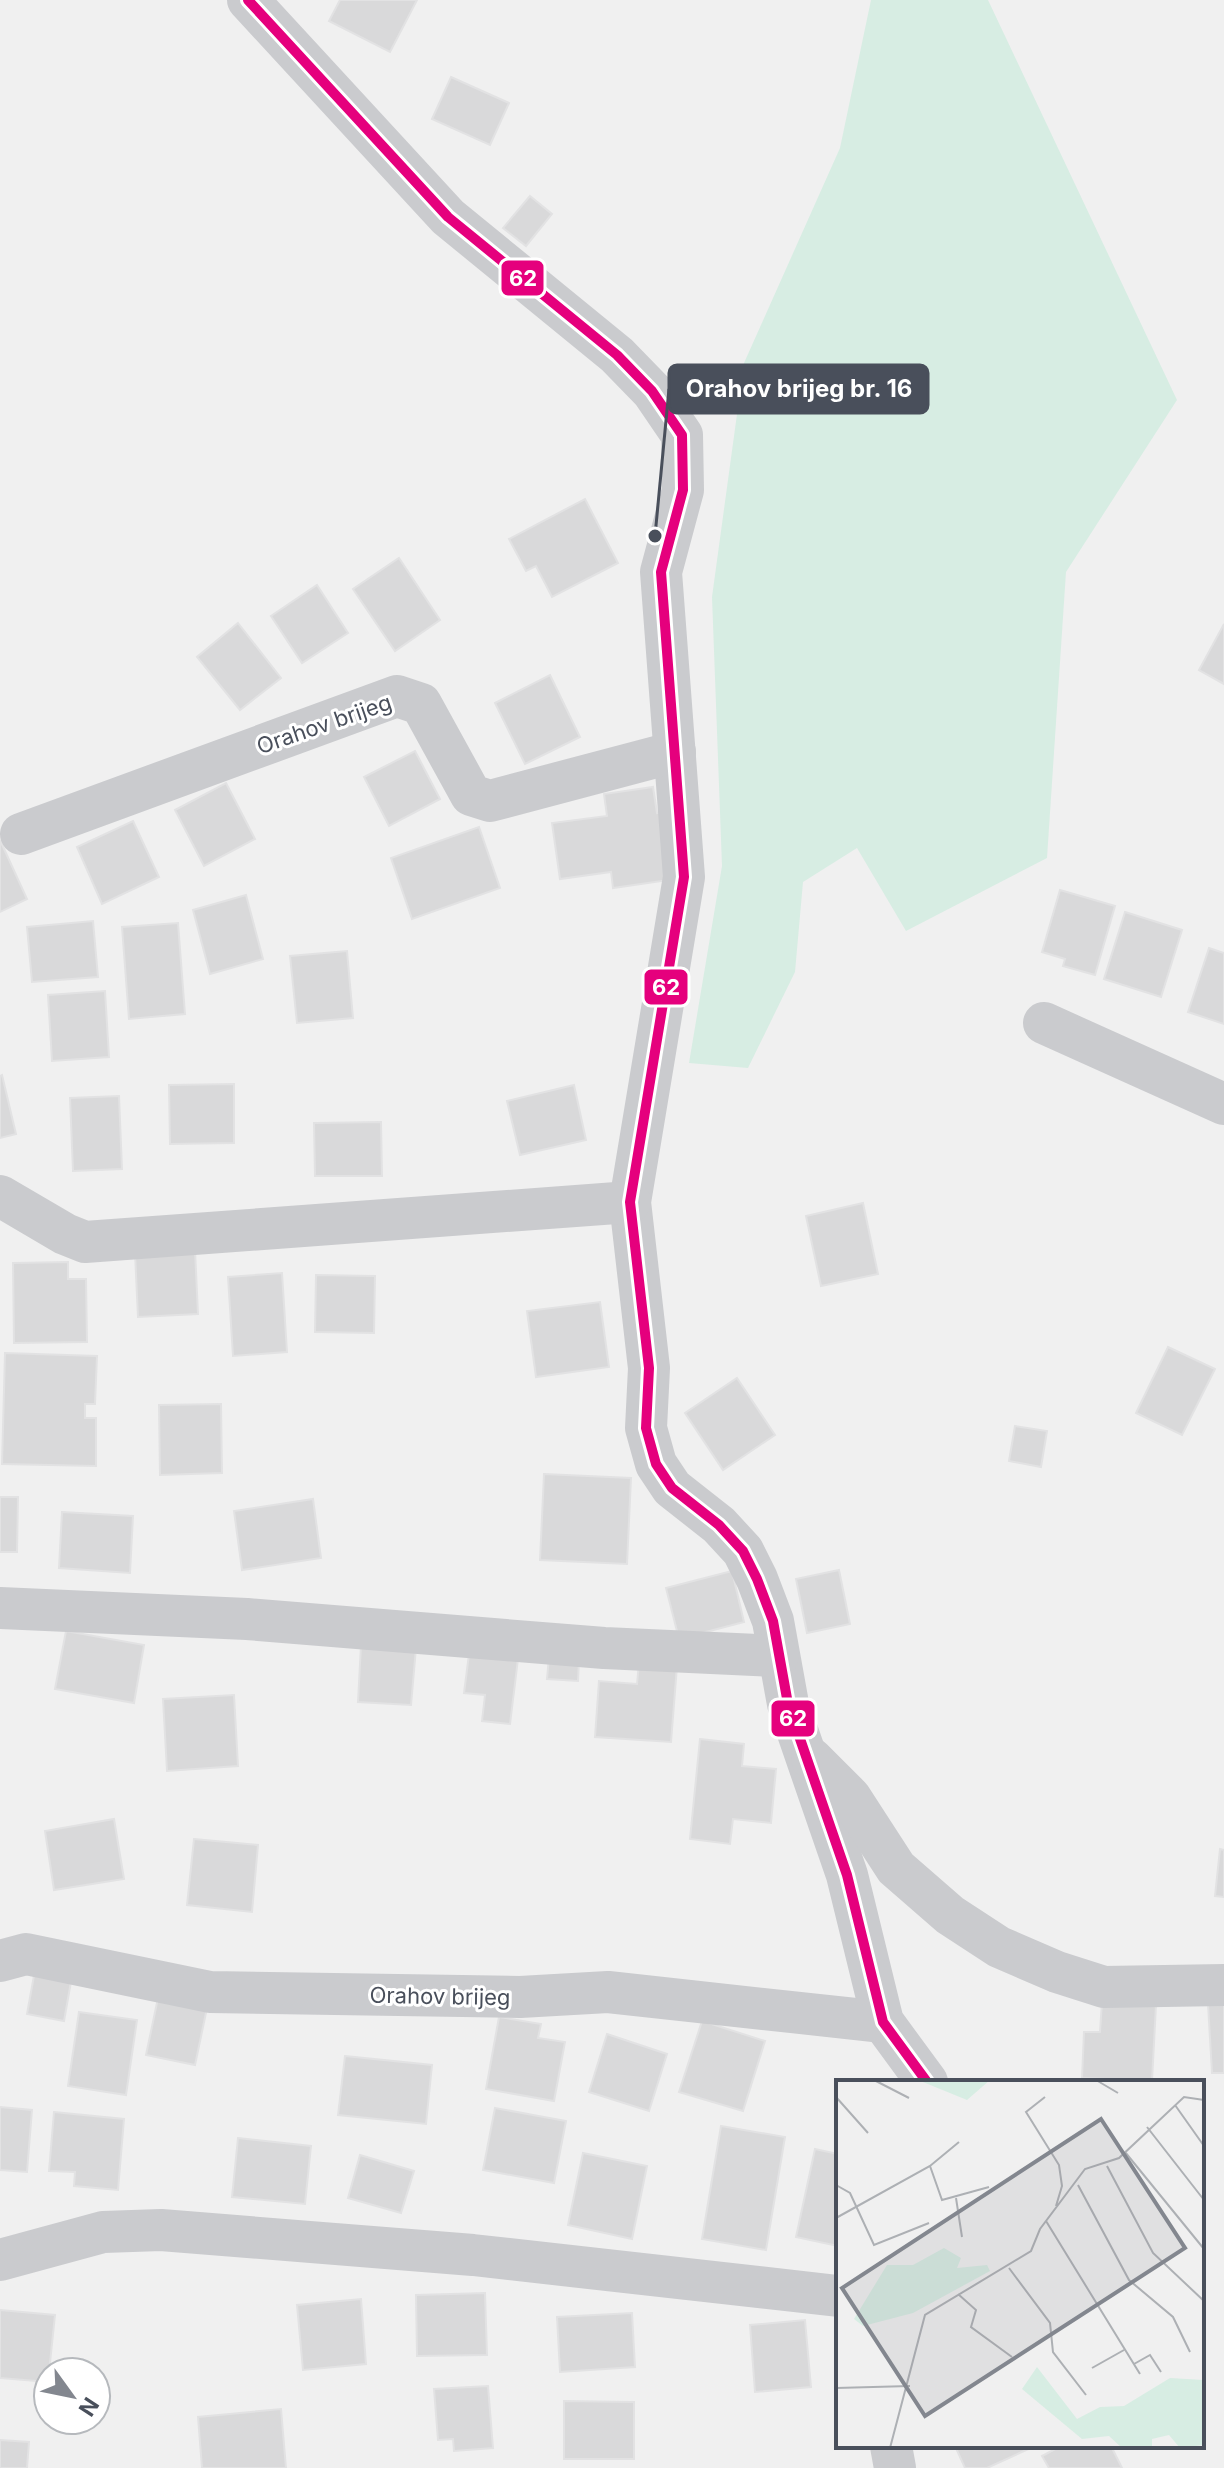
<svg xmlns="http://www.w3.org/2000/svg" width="1224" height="2468" font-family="Inter,sans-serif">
<rect width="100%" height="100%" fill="#f0f0f0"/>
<path fill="#d7ede3" d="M 871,0 L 988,0 L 1177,400 L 1066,572 L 1047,858 L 906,931 L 857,848 L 803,882 L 795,972 L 748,1068 L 689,1063 L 722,866 L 712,597 L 744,363 L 840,148 Z"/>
<g fill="#d9d9da" stroke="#e2e2e3" stroke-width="2">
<path d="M 340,0 L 417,0 L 390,52 L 329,21 Z"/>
<path d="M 451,77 L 509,103 L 490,145 L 432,119 Z"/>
<path d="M 530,196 L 552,214 L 526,246 L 503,228 Z"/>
<path d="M 585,499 L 618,563 L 552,597 L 536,566 L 526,571 L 509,539 Z"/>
<path d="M 399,558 L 440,620 L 395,651 L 353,589 Z"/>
<path d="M 317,585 L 348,633 L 302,663 L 271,616 Z"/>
<path d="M 238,623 L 281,678 L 240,710 L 197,657 Z"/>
<path d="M 1224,624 L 1224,684 L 1199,670 Z"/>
<path d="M 550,675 L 580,737 L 525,764 L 495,703 Z"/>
<path d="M 415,751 L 440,799 L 389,826 L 364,777 Z"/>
<path d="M 226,783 L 255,839 L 204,866 L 175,810 Z"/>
<path d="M 653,787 L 657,813 L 671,811 L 669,880 L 613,888 L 611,872 L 560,879 L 552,823 L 607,816 L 604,794 Z"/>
<path d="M 133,821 L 159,877 L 102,904 L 77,847 Z"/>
<path d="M 479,827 L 500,888 L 412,919 L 391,858 Z"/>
<path d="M 0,840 L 27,899 L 0,912 Z"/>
<path d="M 1060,890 L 1115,906 L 1095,975 L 1063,966 L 1065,959 L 1042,952 Z"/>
<path d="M 246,895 L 263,959 L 210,974 L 193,910 Z"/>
<path d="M 1125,912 L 1182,930 L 1161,997 L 1104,979 Z"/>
<path d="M 93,921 L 98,977 L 32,982 L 27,927 Z"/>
<path d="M 178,923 L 185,1014 L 129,1019 L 122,927 Z"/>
<path d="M 1209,948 L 1224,953 L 1224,1024 L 1188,1012 Z"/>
<path d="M 347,951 L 353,1018 L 297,1023 L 290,956 Z"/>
<path d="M 105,991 L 109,1057 L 52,1061 L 48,995 Z"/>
<path d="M 2,1075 L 16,1134 L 0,1138 L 0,1076 Z"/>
<path d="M 234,1084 L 234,1143 L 170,1144 L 169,1085 Z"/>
<path d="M 574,1085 L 586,1140 L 520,1155 L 507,1101 Z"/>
<path d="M 119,1096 L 122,1169 L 73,1171 L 70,1098 Z"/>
<path d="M 381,1122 L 382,1176 L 315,1176 L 314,1123 Z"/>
<path d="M 863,1203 L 878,1274 L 821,1286 L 806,1216 Z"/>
<path d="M 195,1250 L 198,1314 L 138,1317 L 135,1253 Z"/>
<path d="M 68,1262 L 68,1279 L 86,1279 L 87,1342 L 14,1343 L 13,1263 Z"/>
<path d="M 282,1273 L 287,1352 L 233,1356 L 228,1277 Z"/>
<path d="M 316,1275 L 375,1276 L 374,1333 L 315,1332 Z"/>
<path d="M 600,1302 L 609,1367 L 536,1377 L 527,1311 Z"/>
<path d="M 1168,1347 L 1215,1369 L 1182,1435 L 1136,1413 Z"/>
<path d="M 5,1353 L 97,1356 L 95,1404 L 85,1404 L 85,1418 L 96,1418 L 96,1466 L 2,1464 Z"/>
<path d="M 737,1378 L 775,1435 L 723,1470 L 685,1413 Z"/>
<path d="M 221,1404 L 222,1473 L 160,1475 L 159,1405 Z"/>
<path d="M 1015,1426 L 1047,1431 L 1041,1467 L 1009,1461 Z"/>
<path d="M 544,1474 L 631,1478 L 627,1564 L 540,1560 Z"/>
<path d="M 0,1497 L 18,1497 L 17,1552 L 0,1552 Z"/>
<path d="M 313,1499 L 321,1558 L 242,1570 L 234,1511 Z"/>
<path d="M 62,1512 L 133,1516 L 130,1573 L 59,1568 Z"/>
<path d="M 839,1570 L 850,1624 L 807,1633 L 796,1579 Z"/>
<path d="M 732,1571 L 744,1622 L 679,1639 L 666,1588 Z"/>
<path d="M 66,1631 L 144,1645 L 134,1703 L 55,1689 Z"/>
<path d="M 361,1645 L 416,1648 L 411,1705 L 358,1702 Z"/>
<path d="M 469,1654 L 518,1659 L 510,1724 L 482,1721 L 485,1695 L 464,1693 Z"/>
<path d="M 549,1657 L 579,1660 L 578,1681 L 547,1679 Z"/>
<path d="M 639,1663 L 677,1666 L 671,1742 L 595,1737 L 599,1681 L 637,1684 Z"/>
<path d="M 234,1695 L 238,1766 L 167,1771 L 163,1699 Z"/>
<path d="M 700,1739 L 744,1744 L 742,1766 L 776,1769 L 771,1823 L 733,1819 L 730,1844 L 690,1839 Z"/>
<path d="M 114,1819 L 124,1879 L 54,1890 L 45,1831 Z"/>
<path d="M 194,1839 L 258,1845 L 252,1912 L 187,1905 Z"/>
<path d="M 1220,1849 L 1224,1850 L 1224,1897 L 1215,1896 Z"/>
<path d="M 35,1970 L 72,1976 L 64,2021 L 27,2014 Z"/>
<path d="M 158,1998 L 207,2008 L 195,2065 L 146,2055 Z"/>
<path d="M 1102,2002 L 1156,2005 L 1152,2081 L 1082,2078 L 1084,2032 L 1100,2032 Z"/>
<path d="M 1224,2003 L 1224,2073 L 1212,2073 L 1208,2004 Z"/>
<path d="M 79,2012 L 137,2020 L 126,2095 L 68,2086 Z"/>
<path d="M 499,2017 L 541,2024 L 538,2038 L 565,2042 L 554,2101 L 486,2089 Z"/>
<path d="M 702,2021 L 765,2041 L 743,2111 L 679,2092 Z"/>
<path d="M 607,2034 L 667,2054 L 649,2111 L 589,2092 Z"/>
<path d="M 345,2056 L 432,2065 L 426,2124 L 338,2115 Z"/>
<path d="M 0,2107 L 32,2110 L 27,2172 L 0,2170 Z"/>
<path d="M 495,2108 L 566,2121 L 554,2183 L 483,2170 Z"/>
<path d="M 54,2112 L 124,2119 L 118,2190 L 74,2186 L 75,2172 L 49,2171 Z"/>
<path d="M 721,2126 L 785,2137 L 766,2250 L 702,2239 Z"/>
<path d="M 238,2138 L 311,2146 L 305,2204 L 232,2197 Z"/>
<path d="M 815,2149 L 838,2154 L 838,2246 L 796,2237 Z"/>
<path d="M 583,2153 L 647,2166 L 632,2239 L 568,2225 Z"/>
<path d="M 360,2155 L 414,2171 L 401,2213 L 348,2198 Z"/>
<path d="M 485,2293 L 487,2355 L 417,2356 L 416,2295 Z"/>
<path d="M 361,2299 L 366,2364 L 303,2370 L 297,2305 Z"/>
<path d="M 0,2310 L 55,2315 L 48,2382 L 0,2378 Z"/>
<path d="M 632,2313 L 635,2367 L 560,2372 L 557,2317 Z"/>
<path d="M 805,2320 L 811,2387 L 755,2392 L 750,2325 Z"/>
<path d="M 488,2386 L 493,2448 L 454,2451 L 453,2439 L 438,2440 L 434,2389 Z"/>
<path d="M 564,2401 L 634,2402 L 634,2459 L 564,2459 Z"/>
<path d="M 281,2409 L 286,2468 L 202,2468 L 198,2417 Z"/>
<path d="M 0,2440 L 29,2442 L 27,2468 L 0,2468 Z"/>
<path d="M 955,2446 L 1035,2446 L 987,2468 L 965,2468 Z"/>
<path d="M 1061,2446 L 1111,2446 L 1122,2468 L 1049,2468 L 1042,2456 Z"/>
</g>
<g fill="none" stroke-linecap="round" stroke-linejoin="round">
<g stroke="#cacbce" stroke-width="42">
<path d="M 248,0 L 448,217 L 617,355 L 652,391 L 682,435 L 683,490 L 661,572 L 684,877 L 630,1202 L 649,1368 L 646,1428 L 656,1464 L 672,1488 L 719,1525 L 743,1551 L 757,1579 L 773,1621 L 788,1704 L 847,1875 L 883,2022 L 927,2082"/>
<path d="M 21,834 L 397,696 L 421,704 L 471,795 L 490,801 L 675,752"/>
<path d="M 1044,1023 L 1224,1104"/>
<path d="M 0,1196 L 65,1234 L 85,1242 L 630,1202"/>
<path d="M 0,1608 L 247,1619 L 604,1648 L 778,1656"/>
<path d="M 812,1759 L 850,1797 L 896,1868 L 950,1915 L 999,1947 L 1057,1972 L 1104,1987 L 1224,1985"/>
<path d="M 0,1961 L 26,1954 L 210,1992 L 520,1997 L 608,1992 L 883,2022"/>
<path d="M 0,2260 L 103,2232 L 161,2230 L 473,2255 L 838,2296"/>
<path d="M 891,2446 L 895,2468"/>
</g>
<defs>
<path id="bus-1" d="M 248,0 L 448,217 L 617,355 L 652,391 L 682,435 L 683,490 L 661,572 L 684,877 L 630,1202 L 649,1368 L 646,1428 L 656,1464 L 672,1488 L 719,1525 L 743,1551 L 757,1579 L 773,1621 L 788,1704 L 847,1875 L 883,2022 L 927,2082"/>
</defs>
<use href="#bus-1" stroke="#fff" stroke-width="16"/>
<use href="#bus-1" stroke="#e5007d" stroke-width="10"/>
</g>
<g text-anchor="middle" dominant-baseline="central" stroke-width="6" stroke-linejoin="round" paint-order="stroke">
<g font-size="22" fill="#494f5b" stroke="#fff">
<text transform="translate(324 724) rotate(-19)">Orahov brijeg</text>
<text transform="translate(440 1996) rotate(1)">Orahov brijeg</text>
</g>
</g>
<g transform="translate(836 2080)">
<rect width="368" height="368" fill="#f0f0f0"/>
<path d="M 82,0 L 154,0 L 131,20 ZM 108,168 L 125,178 L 121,188 L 151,185 L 154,191 L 77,233 L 27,246 L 18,239 L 51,185 L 77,185 ZM 201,287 L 241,339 L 264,327 L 288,326 L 334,298 L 368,300 L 368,365 L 344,368 L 333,355 L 316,359 L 316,368 L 286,368 L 273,356 L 246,359 L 186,309 Z" fill="#d7ede3"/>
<path fill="none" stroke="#adb0b4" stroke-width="2" d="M 38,0 L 73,18M 260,0 L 282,13M 0,17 L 32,53M 209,17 L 190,32 L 223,85 L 226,106 L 220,126M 339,25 L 368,66M 311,47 L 368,120M 289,72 L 368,169M 94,86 L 106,120 L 153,107M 271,86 L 317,173 L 368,221M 0,105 L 14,113 L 38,165 L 93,143M 242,105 L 293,200 L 337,237 L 354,272M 120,118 L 126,157M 0,138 L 94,86 L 123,62M 210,141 L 304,294M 173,188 L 214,243 L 217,272 L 250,315M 122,214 L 140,230 L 135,247 L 176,277M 298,284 L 314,275 L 325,292M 256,288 L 288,270M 0,308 L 74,306M 54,368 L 89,235 L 195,171 L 204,149 L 249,89 L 283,78 L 348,17 L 368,20"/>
<path fill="#83878f" fill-opacity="0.15" stroke="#83878f" stroke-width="4" d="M 265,39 L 349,168 L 89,336 L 6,208 Z"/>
<rect width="368" height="368" fill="none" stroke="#494f5b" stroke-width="4"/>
</g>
<path fill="none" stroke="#494f5b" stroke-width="3" d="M655 536L669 389"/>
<circle fill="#494f5b" stroke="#fff" stroke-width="3" cx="655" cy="536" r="8"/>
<rect fill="#494f5b" stroke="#494f5b" stroke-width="3" x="669" y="365" width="259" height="48" rx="8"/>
<g font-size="24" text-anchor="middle" font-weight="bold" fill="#fff">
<text x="799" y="397">Orahov brijeg br. 16</text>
</g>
<g stroke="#fff" stroke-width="3">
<rect x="500" y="259" width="45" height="38" rx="8" fill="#e5007d"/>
<rect x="643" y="968" width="46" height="38" rx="8" fill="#e5007d"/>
<rect x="770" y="1699" width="46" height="39" rx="8" fill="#e5007d"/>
</g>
<g font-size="22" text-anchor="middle" font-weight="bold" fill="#fff">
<text x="523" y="286">62</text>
<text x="666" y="995">62</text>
<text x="793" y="1726">62</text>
</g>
<g transform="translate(72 2396) rotate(123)"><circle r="38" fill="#ffffff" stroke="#b6b9bd" stroke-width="2"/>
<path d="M0-6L14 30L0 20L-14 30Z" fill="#83878f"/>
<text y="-12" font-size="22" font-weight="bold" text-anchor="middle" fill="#494f5b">N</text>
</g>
</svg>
